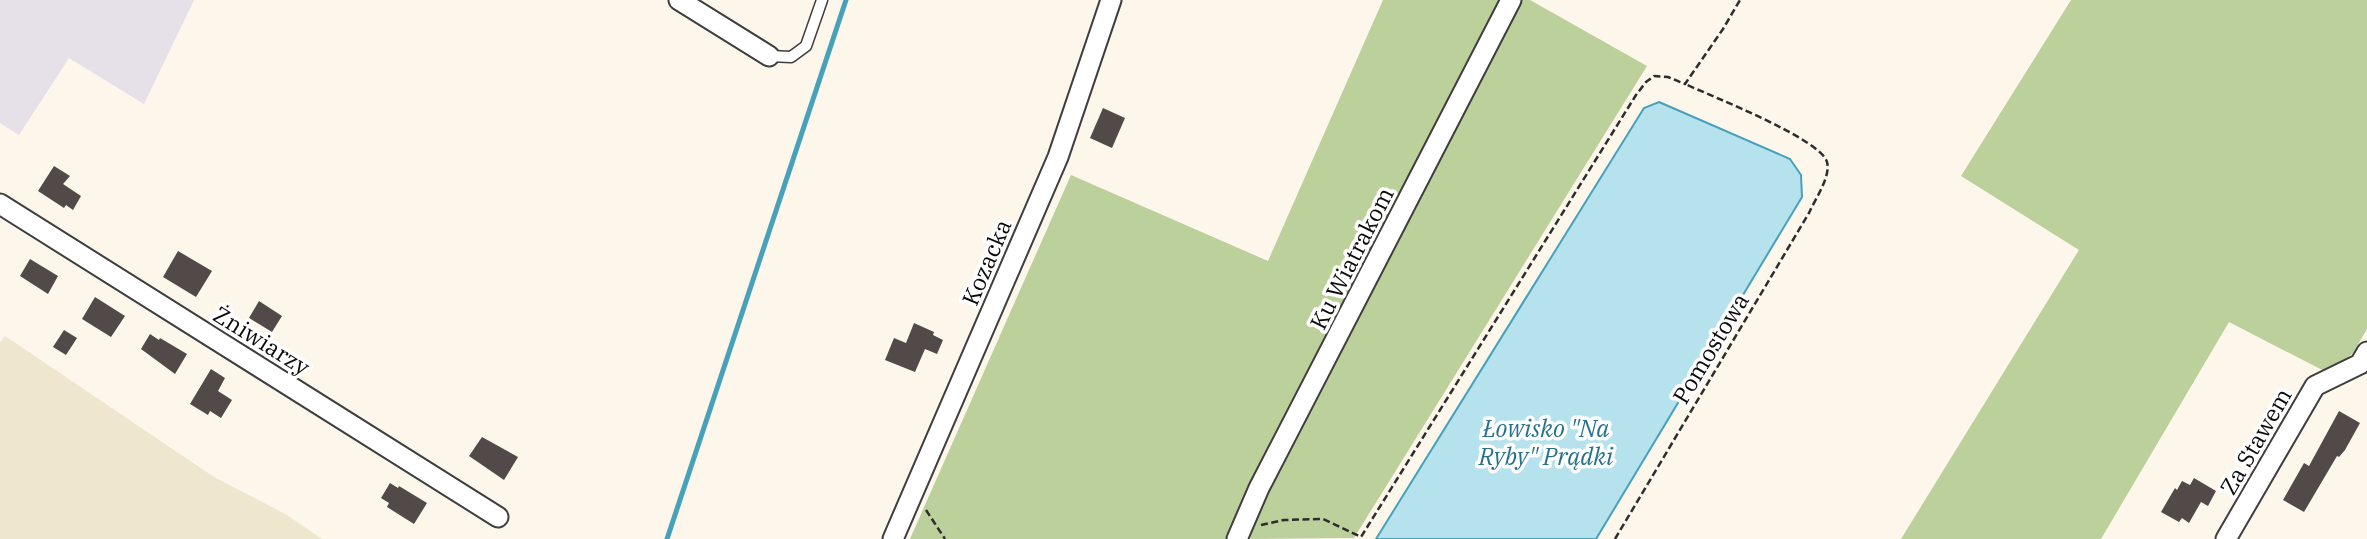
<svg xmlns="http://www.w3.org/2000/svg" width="2367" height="539" font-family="'IBM Plex Serif',serif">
<rect width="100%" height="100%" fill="#fcf6eb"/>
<path fill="#e6e0e9" d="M 0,0 L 194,0 L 144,104 L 69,58 L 19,135 L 0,123 Z"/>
<path fill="#efe6ce" d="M 5,336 L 214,477 L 287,515 L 322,539 L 0,539 L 0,342 Z"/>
<g fill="#bcd09b">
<path d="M 1383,0 L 1530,0 L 1647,66 L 1354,538 L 1253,539 L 1232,535 L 1230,539 L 910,539 L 1071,175 L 1268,261 Z"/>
<path d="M 2071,0 L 2367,0 L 2367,329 L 2353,353 L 2330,374 L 2229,322 L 2101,539 L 1901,539 L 2079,250 L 1961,176 Z"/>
</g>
<path fill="#b6e2ed" stroke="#47a1bb" stroke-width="2" d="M 1659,102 L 1790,159 L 1801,175 L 1802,197 L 1596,539 L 1376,539 L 1644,108 Z"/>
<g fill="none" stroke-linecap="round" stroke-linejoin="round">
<path stroke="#47a1bb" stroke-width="5" d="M 667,539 L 846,0"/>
</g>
<g fill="#524a49">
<path d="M 1103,108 L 1125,118 L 1112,148 L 1090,138 Z"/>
<path d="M 54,166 L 70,176 L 63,184 L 81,196 L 73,210 L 66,205 L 64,208 L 38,191 Z"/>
<path d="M 178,251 L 212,271 L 196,297 L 163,277 Z"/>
<path d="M 30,259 L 58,276 L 48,294 L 20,276 Z"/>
<path d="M 95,297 L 125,316 L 111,337 L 82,319 Z"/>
<path d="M 259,301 L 282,316 L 272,332 L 249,318 Z"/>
<path d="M 914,323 L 934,332 L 933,335 L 943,340 L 937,354 L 925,349 L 915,372 L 885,360 L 894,338 L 906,343 Z"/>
<path d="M 64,330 L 77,338 L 66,355 L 53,347 Z"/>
<path d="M 150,334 L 159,340 L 160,338 L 187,354 L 175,374 L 141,349 Z"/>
<path d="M 211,369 L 225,378 L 218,391 L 232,400 L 221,418 L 210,411 L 208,415 L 190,404 Z"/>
<path d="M 2339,411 L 2360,423 L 2345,450 L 2339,457 L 2337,456 L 2304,512 L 2283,500 L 2304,463 L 2309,466 Z"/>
<path d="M 482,437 L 518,457 L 504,480 L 469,456 Z"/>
<path d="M 2194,478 L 2216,491 L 2208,506 L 2201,502 L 2189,523 L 2182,518 L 2179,522 L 2161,512 L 2175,488 L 2177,490 L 2182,481 L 2190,485 Z"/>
<path d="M 390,483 L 398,488 L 399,486 L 427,503 L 414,524 L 387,507 L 389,503 L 381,498 Z"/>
</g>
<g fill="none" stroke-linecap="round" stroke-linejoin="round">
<defs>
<path id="service" d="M 769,56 L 791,57 L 806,46 L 822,0"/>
<g id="minor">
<path d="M 679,0 L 769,56"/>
<path d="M 0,204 L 498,517"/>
<path d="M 893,539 L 1058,157 L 1111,0"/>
<path d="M 1237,539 L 1259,488 L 1511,0"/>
<path d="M 2226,539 L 2315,386 L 2360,364 L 2367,352"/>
</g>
</defs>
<use href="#service" stroke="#3e3e3e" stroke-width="13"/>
<use href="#minor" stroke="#3e3e3e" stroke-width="23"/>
<g stroke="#2d2d2d" stroke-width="2.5" stroke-dasharray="7 3.5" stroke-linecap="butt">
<path d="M 926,510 L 945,539"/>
<path d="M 1261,525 L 1284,520 L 1323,519 L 1361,537 L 1636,95 L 1646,82 L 1654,76 L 1668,77 L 1685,84 L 1723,29 L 1740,0"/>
<path d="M 1615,539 L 1809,213 C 1815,199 1831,177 1827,162 C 1821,139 1711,96 1685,84"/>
</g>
<use href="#service" stroke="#fff" stroke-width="10"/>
<use href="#minor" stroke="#fff" stroke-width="19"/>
</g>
<g text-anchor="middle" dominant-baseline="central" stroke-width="7" stroke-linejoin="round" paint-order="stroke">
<g font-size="23" fill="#0b0b0b" stroke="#fff">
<text transform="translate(1351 258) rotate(-63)">Ku Wiatrakom</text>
<text transform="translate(986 262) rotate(-67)">Kozacka</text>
<text transform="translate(262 340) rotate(32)">Żniwiarzy</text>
<text transform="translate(1710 348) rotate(-59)">Pomostowa</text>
<text transform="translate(2255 441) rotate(-60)">Za Stawem</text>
</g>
<g font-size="24" font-style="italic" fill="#25718b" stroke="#fff">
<text x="1546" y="428">Łowisko "Na<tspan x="1546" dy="28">Ryby" Prądki</tspan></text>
</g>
</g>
</svg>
